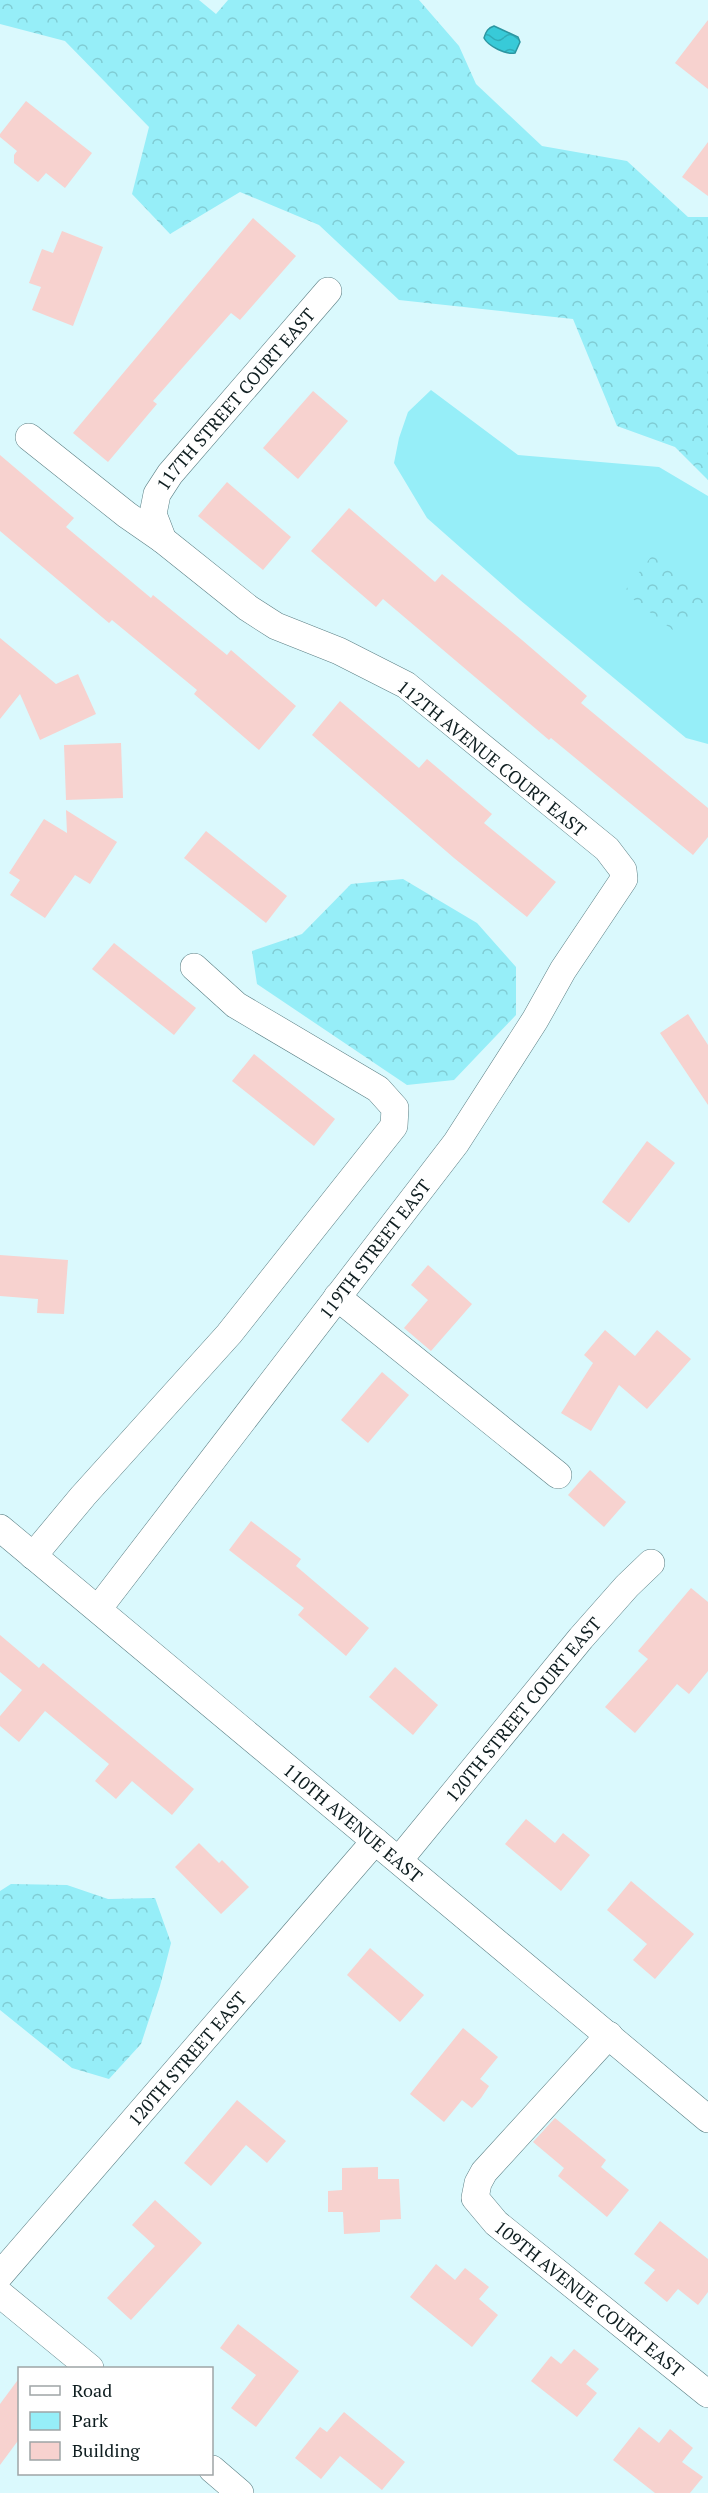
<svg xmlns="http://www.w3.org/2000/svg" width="708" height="2493" font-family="'PT Serif',serif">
<defs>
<pattern id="forest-crowns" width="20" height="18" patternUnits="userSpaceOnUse" patternTransform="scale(1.5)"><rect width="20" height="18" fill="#96eef8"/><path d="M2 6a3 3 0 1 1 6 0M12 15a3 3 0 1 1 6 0" fill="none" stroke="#80ccd4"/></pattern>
<pattern id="water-waves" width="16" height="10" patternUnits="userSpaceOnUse" patternTransform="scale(1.5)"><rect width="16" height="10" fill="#38cad8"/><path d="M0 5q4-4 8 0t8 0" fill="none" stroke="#30adb9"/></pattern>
</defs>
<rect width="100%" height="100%" fill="#daf9fd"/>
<path fill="#96eef8" d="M 431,390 L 518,455 L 659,467 L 708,496 L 708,744 L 686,738 L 520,600 L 427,518 L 394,463 L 399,438 L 408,412 Z"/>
<g fill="url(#forest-crowns)">
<path d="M 0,0 L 199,0 L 216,14 L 228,0 L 419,0 L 459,46 L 476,84 L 542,146 L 627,161 L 688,217 L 708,217 L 708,480 L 675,447 L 617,426 L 573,319 L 399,300 L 319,225 L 240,192 L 170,234 L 132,194 L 149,127 L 65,41 L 0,24 Z"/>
<path d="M 654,553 L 708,597 L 679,635 L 624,592 Z"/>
<path d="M 403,879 L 477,923 L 516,967 L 516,1015 L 454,1080 L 407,1085 L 257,984 L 252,951 L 302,934 L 351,884 Z"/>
<path d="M 11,1884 L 67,1885 L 108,1899 L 155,1898 L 171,1943 L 160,1986 L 141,2044 L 109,2079 L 72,2068 L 0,2010 L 0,1891 Z"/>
</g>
<path fill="url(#water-waves)" stroke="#2c96a1" stroke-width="1.5" d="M 494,26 L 518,37 L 520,42 L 515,53 C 506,55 488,46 484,38 C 486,31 488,28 494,26 Z"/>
<g fill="#f7d2cf">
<path d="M 708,20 L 708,89 L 675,63 Z"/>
<path d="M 26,101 L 92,153 L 65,188 L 46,173 L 38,182 L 14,163 L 14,155 L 17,151 L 0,137 L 0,134 Z"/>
<path d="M 708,142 L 708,196 L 682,177 Z"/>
<path d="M 253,218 L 296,256 L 240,320 L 231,313 L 153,401 L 157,404 L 108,462 L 73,433 Z"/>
<path d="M 62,231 L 103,247 L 73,326 L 32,310 L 41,287 L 29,283 L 42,249 L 53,253 Z"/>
<path d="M 313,391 L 348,421 L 298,479 L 263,448 Z"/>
<path d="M 0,455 L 74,518 L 66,527 L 151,598 L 153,595 L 227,655 L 231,650 L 296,706 L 259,750 L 194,694 L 197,690 L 112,620 L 109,623 L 0,531 Z"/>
<path d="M 227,482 L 291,537 L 263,570 L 198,516 Z"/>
<path d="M 349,508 L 435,582 L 442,574 L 522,640 L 587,696 L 581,703 L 708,808 L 708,837 L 693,855 L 551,738 L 549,740 L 383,599 L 376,607 L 311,551 Z"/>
<path d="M 0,638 L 56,684 L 78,674 L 96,714 L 40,740 L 20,694 L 0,719 Z"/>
<path d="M 340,701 L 419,768 L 427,759 L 492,814 L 484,823 L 556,882 L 527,917 L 454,858 L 312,735 Z"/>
<path d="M 121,743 L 123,798 L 66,800 L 64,745 Z"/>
<path d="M 66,810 L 117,842 L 90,884 L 75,875 L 45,918 L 10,895 L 20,880 L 9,873 L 44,819 L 67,833 Z"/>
<path d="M 206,831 L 287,896 L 266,923 L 184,858 Z"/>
<path d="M 114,943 L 196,1008 L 174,1035 L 92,969 Z"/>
<path d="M 688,1014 L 708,1045 L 708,1105 L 660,1033 Z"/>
<path d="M 254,1054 L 335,1119 L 314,1146 L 232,1081 Z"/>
<path d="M 647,1141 L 675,1163 L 629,1223 L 602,1202 Z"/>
<path d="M 0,1255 L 68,1260 L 64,1314 L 37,1313 L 38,1299 L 0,1296 Z"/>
<path d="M 428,1265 L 472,1304 L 431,1351 L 404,1328 L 428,1300 L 411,1285 Z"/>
<path d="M 605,1330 L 635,1356 L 657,1330 L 691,1359 L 647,1409 L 619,1385 L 591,1431 L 561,1413 L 593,1363 L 584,1355 Z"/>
<path d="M 382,1372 L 409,1395 L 368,1443 L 341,1420 Z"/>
<path d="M 590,1470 L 626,1502 L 604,1527 L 568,1495 Z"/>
<path d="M 251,1521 L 301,1559 L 296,1566 L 369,1628 L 346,1656 L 298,1615 L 304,1608 L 229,1550 Z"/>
<path d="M 691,1588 L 708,1602 L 708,1671 L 689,1694 L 677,1684 L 635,1733 L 605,1707 L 648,1659 L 638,1651 Z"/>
<path d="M 0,1635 L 39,1668 L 43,1663 L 194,1789 L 172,1815 L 132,1781 L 116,1799 L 95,1781 L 109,1764 L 45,1711 L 19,1742 L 0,1726 L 0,1716 L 22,1690 L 0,1672 Z"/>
<path d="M 395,1667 L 438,1705 L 413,1735 L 369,1697 Z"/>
<path d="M 526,1819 L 555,1843 L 563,1833 L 590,1855 L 561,1891 L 505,1844 Z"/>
<path d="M 199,1843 L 219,1863 L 222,1860 L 249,1887 L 221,1914 L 175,1867 Z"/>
<path d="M 631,1881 L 694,1934 L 655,1979 L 633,1960 L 647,1944 L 607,1910 Z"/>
<path d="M 370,1948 L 424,1995 L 400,2022 L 347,1975 Z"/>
<path d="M 463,2028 L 498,2057 L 480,2079 L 489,2086 L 481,2098 L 472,2108 L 462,2100 L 444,2122 L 410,2094 Z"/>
<path d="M 237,2100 L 286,2141 L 267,2163 L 246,2145 L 211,2186 L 184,2163 Z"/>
<path d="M 555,2118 L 606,2160 L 601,2167 L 629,2190 L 607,2217 L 558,2176 L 564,2168 L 533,2142 Z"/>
<path d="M 378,2167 L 378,2179 L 399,2179 L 401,2219 L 380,2220 L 380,2232 L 344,2234 L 343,2212 L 328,2212 L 328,2191 L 342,2190 L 342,2168 Z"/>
<path d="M 155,2200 L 202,2243 L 131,2320 L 107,2298 L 155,2246 L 132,2225 Z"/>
<path d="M 660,2221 L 708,2259 L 708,2292 L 698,2305 L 678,2289 L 667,2302 L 644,2283 L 655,2270 L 634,2254 Z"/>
<path d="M 436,2264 L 455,2280 L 465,2268 L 489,2287 L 479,2299 L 498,2315 L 472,2347 L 410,2297 Z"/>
<path d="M 238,2324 L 299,2371 L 256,2427 L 231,2408 L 256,2375 L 220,2348 Z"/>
<path d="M 574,2349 L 599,2369 L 586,2384 L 597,2393 L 577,2417 L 531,2381 L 551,2356 L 561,2364 Z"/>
<path d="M 20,2377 L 20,2438 L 0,2465 L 0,2404 Z"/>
<path d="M 344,2412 L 405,2462 L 382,2490 L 340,2456 L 321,2479 L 295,2458 L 320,2427 L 327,2432 Z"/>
<path d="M 639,2427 L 659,2443 L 670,2429 L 693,2448 L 682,2462 L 703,2477 L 690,2493 L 655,2493 L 613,2460 Z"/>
</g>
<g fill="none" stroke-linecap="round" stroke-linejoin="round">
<defs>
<g id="minor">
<path d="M 29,437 L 127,515 L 163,540"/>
<path d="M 337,1297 L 558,1475"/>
<path id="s1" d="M 0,1528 L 708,2119"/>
<path d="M 33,1556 L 83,1496 L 229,1334 L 394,1126 L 395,1108 L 378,1089 L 236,1005 L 194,967"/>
<path id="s2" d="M 98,1609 L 456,1143 L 535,1020 L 563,970 L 624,879 L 623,870 L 607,849 L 406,685 L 339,651 L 276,626 L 248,608 L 163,540 L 153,514 L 157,494 L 170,474 L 328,291"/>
<path id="s3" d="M 399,1860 L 581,1638 L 627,1586 L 651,1563"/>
<path id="s4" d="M 609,2035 L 484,2172 L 478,2183 L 475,2198 L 496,2223 L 708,2394"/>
<path id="s5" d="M 0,2275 L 375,1841"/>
<path d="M 0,2294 L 90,2368"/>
<path d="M 212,2469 L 240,2493"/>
</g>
</defs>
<use href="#minor" stroke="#5b7f84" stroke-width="28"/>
<use href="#minor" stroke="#fff" stroke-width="27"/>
</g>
<g text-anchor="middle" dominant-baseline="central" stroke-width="4.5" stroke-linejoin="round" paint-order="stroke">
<g font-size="18" fill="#0f1e20" stroke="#fff">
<text stroke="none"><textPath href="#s2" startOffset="1652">117TH STREET COURT EAST</textPath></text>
<text transform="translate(492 758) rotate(39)">112TH AVENUE COURT EAST</text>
<text stroke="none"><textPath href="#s2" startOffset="454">119TH STREET EAST</textPath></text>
<text stroke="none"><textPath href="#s3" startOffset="195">120TH STREET COURT EAST</textPath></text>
<text stroke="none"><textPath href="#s1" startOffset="460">110TH AVENUE EAST</textPath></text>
<text stroke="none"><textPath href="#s5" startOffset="286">120TH STREET EAST</textPath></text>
<text stroke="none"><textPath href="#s4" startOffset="366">109TH AVENUE COURT EAST</textPath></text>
</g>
</g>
<rect x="18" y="2367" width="195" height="108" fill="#ffffff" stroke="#9fa5a6" stroke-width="1.5"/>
<rect x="30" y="2386" width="30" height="9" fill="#ffffff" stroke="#9fa5a6" stroke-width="1.5"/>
<text x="72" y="2397" font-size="18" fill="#0f1e20">Road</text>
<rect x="30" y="2412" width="30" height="18" fill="#96eef8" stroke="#9fa5a6" stroke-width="1.5"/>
<text x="72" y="2427" font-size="18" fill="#0f1e20">Park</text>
<rect x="30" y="2442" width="30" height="18" fill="#f7d2cf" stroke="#9fa5a6" stroke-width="1.5"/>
<text x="72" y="2457" font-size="18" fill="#0f1e20">Building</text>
</svg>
